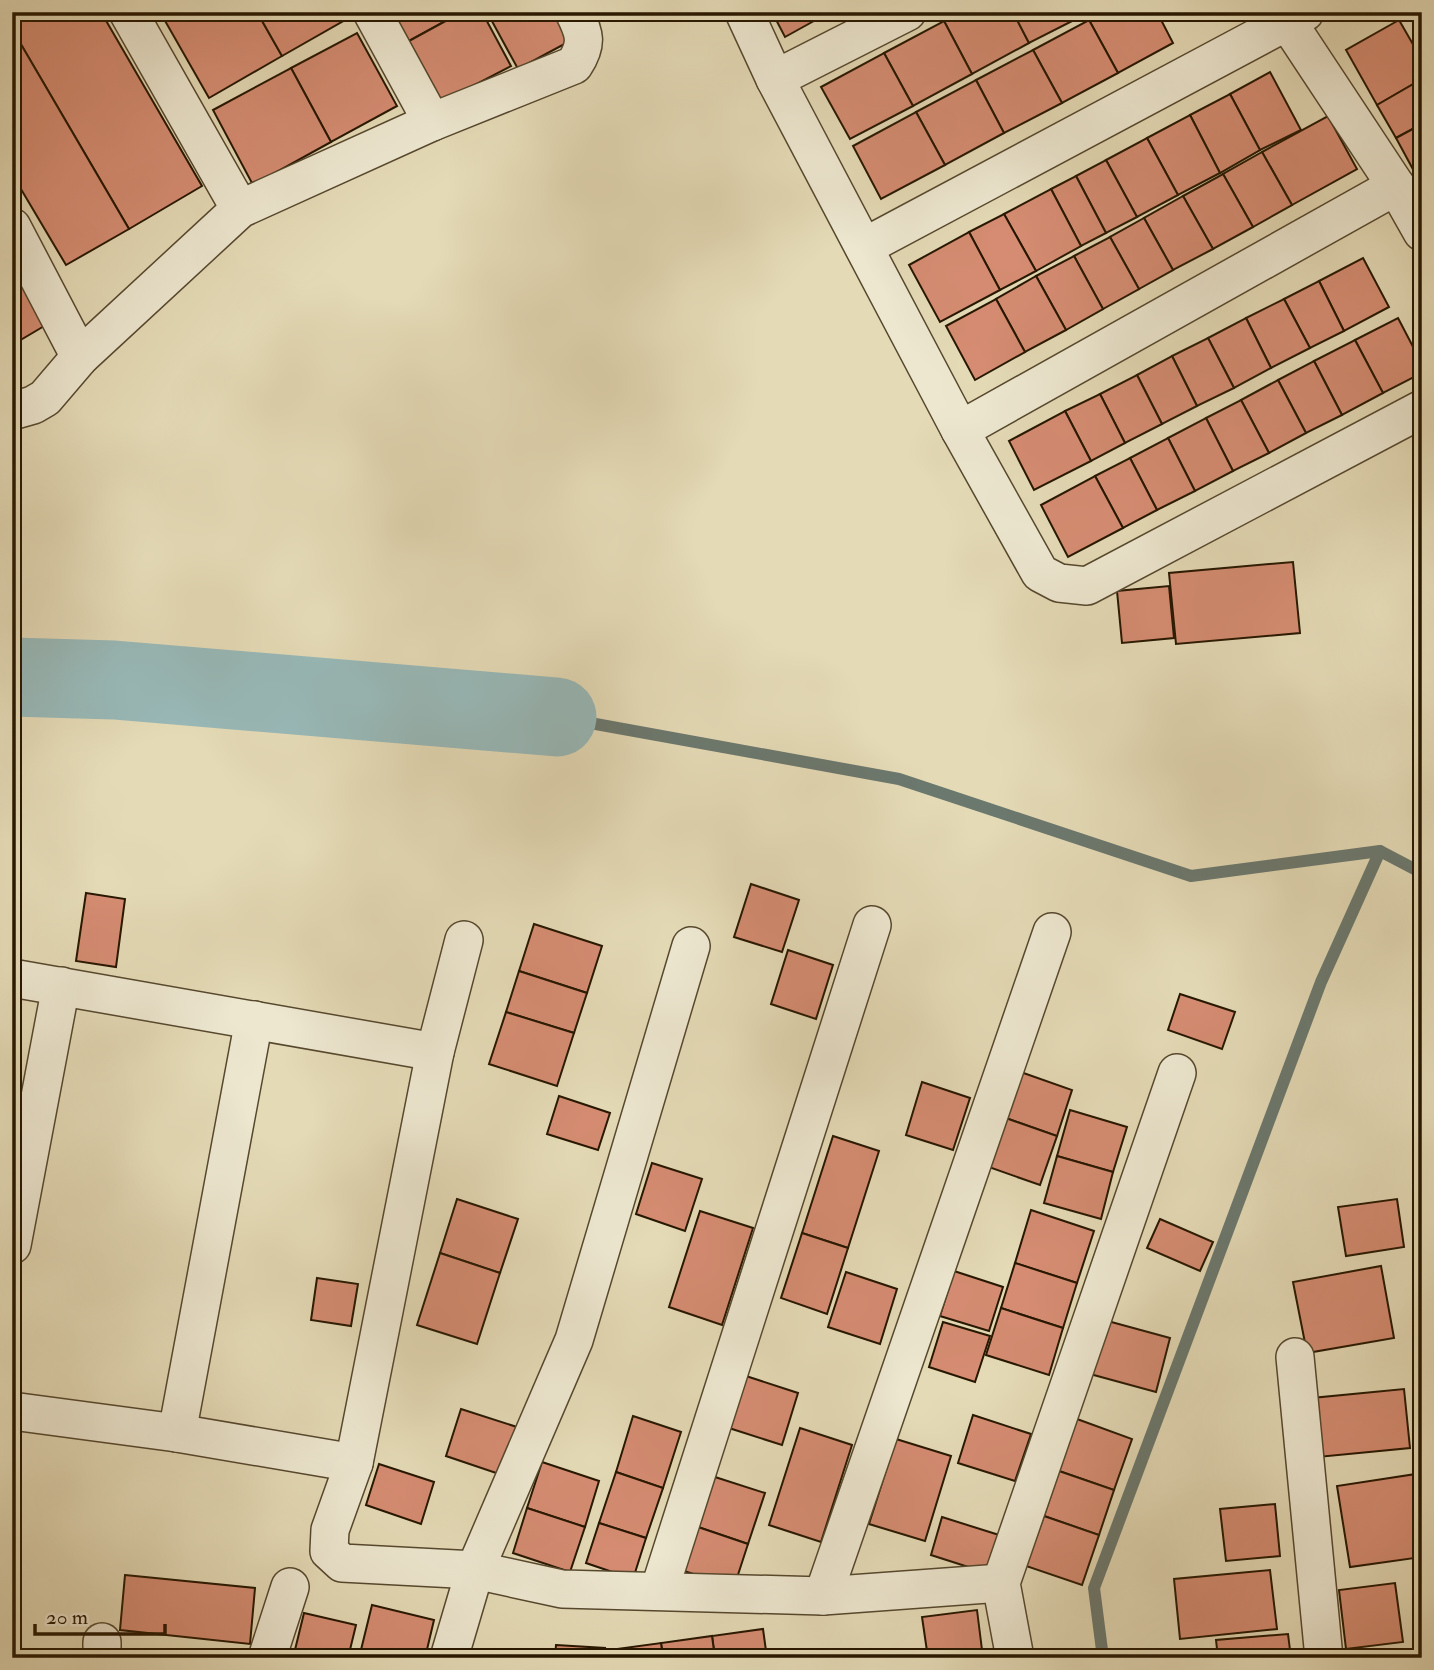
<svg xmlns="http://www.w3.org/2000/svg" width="1434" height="1670" font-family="'IM FELL Double Pica',serif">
<rect width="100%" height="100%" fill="#e4dab6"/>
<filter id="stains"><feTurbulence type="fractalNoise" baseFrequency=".00286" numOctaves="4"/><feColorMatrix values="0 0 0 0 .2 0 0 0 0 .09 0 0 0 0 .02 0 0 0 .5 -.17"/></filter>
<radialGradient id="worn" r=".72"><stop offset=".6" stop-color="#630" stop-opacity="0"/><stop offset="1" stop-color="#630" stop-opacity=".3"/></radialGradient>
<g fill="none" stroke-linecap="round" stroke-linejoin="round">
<g stroke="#6b786e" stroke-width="12">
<path d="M 557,717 L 899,779 L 1191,876 L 1380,851 L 1422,873"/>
<path d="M 1103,1658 L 1094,1588 L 1321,982 L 1380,851"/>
</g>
<path stroke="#98b8b7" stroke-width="79" d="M 12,677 L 114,680 L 557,717"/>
</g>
<g fill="#d58c72" stroke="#271700" stroke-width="2">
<path d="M 12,12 L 101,12 L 202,186 L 129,229 L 12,29 Z"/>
<path d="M 160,12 L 257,12 L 282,56 L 209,98 Z"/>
<path d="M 257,12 L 341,12 L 345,20 L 282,56 Z"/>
<path d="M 393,12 L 462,12 L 409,41 Z"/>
<path d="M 462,12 L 482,12 L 511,66 L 442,102 L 409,41 Z"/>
<path d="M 487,12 L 556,12 L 572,40 L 518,69 Z"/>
<path d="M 772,12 L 830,12 L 785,37 Z"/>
<path d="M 960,12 L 1013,12 L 1029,43 L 972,74 L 944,21 Z"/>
<path d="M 1013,12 L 1085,12 L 1086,14 L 1029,43 Z"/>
<path d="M 1104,12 L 1157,12 L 1173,43 L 1118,73 L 1089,20 Z"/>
<path d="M 1408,12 L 1422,12 L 1422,37 Z"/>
<path d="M 1089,20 L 1118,73 L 1062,103 L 1033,50 Z"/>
<path d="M 1399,20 L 1422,60 L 1422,79 L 1377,105 L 1346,50 Z"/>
<path d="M 944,21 L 972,74 L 913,106 L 884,53 Z"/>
<path d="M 12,29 L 129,229 L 66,265 L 12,174 Z"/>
<path d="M 357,33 L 397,106 L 331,142 L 291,68 Z"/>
<path d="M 1033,50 L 1062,103 L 1004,133 L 976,80 Z"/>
<path d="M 884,53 L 913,106 L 850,139 L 821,87 Z"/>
<path d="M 291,68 L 331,142 L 253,185 L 213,110 Z"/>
<path d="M 1270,72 L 1301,130 L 1260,150 L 1230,94 Z"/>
<path d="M 1422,79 L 1422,124 L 1396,138 L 1377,105 Z"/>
<path d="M 976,80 L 1004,133 L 945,165 L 916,112 Z"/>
<path d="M 1230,94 L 1260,150 L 1220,173 L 1190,115 Z"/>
<path d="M 916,112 L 945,165 L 881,199 L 853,146 Z"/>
<path d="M 1190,115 L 1220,173 L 1178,195 L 1147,138 Z"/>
<path d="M 1328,116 L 1357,169 L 1292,205 L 1262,152 Z"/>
<path d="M 1422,124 L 1422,169 L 1415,173 L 1396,138 Z"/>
<path d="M 1147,138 L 1178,195 L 1137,217 L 1106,160 Z"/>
<path d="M 1262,152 L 1292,205 L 1253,227 L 1223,174 Z"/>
<path d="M 1106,160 L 1137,217 L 1106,233 L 1076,176 Z"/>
<path d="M 1223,174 L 1253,227 L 1213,249 L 1183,196 Z"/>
<path d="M 1076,176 L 1106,233 L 1081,246 L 1051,189 Z"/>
<path d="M 1051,189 L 1081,246 L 1036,271 L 1004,214 Z"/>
<path d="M 1183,196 L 1213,249 L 1173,270 L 1144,218 Z"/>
<path d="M 1004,214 L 1036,271 L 1000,290 L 969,232 Z"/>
<path d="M 1144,218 L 1173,270 L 1139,289 L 1110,237 Z"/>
<path d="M 969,232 L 1000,290 L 940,322 L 909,265 Z"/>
<path d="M 1110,237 L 1139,289 L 1103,309 L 1074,256 Z"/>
<path d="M 12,253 L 51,322 L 12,345 Z"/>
<path d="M 1074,256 L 1103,309 L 1066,330 L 1036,276 Z"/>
<path d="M 1363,258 L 1389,307 L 1344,331 L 1319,281 Z"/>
<path d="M 1036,276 L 1066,330 L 1025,352 L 996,299 Z"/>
<path d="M 1319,281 L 1344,331 L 1310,348 L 1284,299 Z"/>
<path d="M 996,299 L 1025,352 L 975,380 L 946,326 Z"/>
<path d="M 1284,299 L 1310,348 L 1271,368 L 1246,318 Z"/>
<path d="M 1246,318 L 1271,368 L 1234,388 L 1208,338 Z"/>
<path d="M 1398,318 L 1422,364 L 1422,373 L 1383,393 L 1355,340 Z"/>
<path d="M 1208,338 L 1234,388 L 1197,406 L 1172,356 Z"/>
<path d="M 1355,340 L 1383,393 L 1342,415 L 1314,361 Z"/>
<path d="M 1172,356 L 1197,406 L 1162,424 L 1137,375 Z"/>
<path d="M 1314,361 L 1342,415 L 1306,433 L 1278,380 Z"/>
<path d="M 1137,375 L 1162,424 L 1125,443 L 1100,394 Z"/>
<path d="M 1278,380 L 1306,433 L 1269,453 L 1241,400 Z"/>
<path d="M 1100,394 L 1125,443 L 1091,461 L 1065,411 Z"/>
<path d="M 1241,400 L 1269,453 L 1233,471 L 1206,418 Z"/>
<path d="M 1065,411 L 1091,461 L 1034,490 L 1009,441 Z"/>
<path d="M 1206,418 L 1233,471 L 1195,491 L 1168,438 Z"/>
<path d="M 1168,438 L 1195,491 L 1157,510 L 1130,458 Z"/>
<path d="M 1130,458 L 1157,510 L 1123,528 L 1095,476 Z"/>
<path d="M 1095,476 L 1123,528 L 1068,557 L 1041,505 Z"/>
<path d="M 1293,562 L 1300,633 L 1176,644 L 1169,573 Z"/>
<path d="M 1169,586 L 1174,638 L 1122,643 L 1117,591 Z"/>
<path d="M 751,884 L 799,900 L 782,952 L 734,937 Z"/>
<path d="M 86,893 L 125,899 L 116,967 L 76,961 Z"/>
<path d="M 534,924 L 602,946 L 587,993 L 519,971 Z"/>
<path d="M 788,950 L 833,965 L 816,1019 L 771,1004 Z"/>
<path d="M 519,971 L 587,993 L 574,1033 L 506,1012 Z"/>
<path d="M 1180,994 L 1235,1012 L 1222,1049 L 1168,1030 Z"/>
<path d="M 506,1012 L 574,1033 L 557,1086 L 489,1064 Z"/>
<path d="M 1015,1070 L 1072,1090 L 1057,1136 L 1000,1116 Z"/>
<path d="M 922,1082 L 970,1098 L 953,1150 L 906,1135 Z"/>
<path d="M 559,1096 L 610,1113 L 598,1150 L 547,1134 Z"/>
<path d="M 1070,1110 L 1127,1127 L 1113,1172 L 1057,1156 Z"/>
<path d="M 1000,1116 L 1057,1136 L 1040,1185 L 983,1165 Z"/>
<path d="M 833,1136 L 879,1151 L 848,1248 L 802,1233 Z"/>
<path d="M 1057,1156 L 1113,1172 L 1101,1219 L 1044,1203 Z"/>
<path d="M 652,1163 L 702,1179 L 685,1231 L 636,1214 Z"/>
<path d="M 457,1199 L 518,1219 L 500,1273 L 440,1253 Z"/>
<path d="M 1397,1199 L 1404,1247 L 1346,1256 L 1338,1207 Z"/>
<path d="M 1031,1210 L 1094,1231 L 1077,1283 L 1015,1263 Z"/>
<path d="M 700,1211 L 753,1228 L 722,1325 L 669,1307 Z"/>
<path d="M 1160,1219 L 1213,1242 L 1200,1271 L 1147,1248 Z"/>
<path d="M 802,1233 L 848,1248 L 827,1314 L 781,1298 Z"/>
<path d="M 440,1253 L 500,1273 L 477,1344 L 417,1325 Z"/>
<path d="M 1015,1263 L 1077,1283 L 1063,1328 L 1001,1308 Z"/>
<path d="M 1381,1266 L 1394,1338 L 1307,1353 L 1293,1282 Z"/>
<path d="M 954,1271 L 1003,1287 L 989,1331 L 940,1316 Z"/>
<path d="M 846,1272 L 897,1289 L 880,1344 L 828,1327 Z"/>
<path d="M 317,1278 L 358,1284 L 351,1326 L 311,1320 Z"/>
<path d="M 1001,1308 L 1063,1328 L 1049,1375 L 986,1355 Z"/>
<path d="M 1104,1320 L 1170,1338 L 1156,1392 L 1090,1374 Z"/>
<path d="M 943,1322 L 990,1336 L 975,1382 L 929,1367 Z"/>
<path d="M 746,1376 L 798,1393 L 782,1445 L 729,1428 Z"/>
<path d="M 1404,1389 L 1410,1448 L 1318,1457 L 1312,1398 Z"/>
<path d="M 461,1409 L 520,1428 L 505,1476 L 446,1456 Z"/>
<path d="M 973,1415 L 1031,1434 L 1015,1481 L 958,1463 Z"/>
<path d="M 633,1416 L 681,1432 L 663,1488 L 616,1472 Z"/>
<path d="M 1077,1419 L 1132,1439 L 1114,1490 L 1059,1471 Z"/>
<path d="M 800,1428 L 852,1445 L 821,1542 L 769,1525 Z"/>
<path d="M 896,1439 L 951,1456 L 925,1541 L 869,1524 Z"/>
<path d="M 542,1462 L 599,1481 L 585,1527 L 527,1508 Z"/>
<path d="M 379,1464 L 434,1482 L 421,1524 L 366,1505 Z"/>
<path d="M 1059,1471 L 1114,1490 L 1099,1535 L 1044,1516 Z"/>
<path d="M 616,1472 L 663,1488 L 646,1538 L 599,1523 Z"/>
<path d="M 1416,1474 L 1422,1509 L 1422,1557 L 1350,1567 L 1337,1486 Z"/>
<path d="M 715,1477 L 765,1493 L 748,1544 L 698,1527 Z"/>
<path d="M 1275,1504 L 1280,1556 L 1226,1561 L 1220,1509 Z"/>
<path d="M 527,1508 L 585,1527 L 570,1572 L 513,1553 Z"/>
<path d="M 1044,1516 L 1099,1535 L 1082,1585 L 1026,1566 Z"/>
<path d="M 942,1517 L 999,1535 L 987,1573 L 931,1555 Z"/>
<path d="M 599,1523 L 646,1538 L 633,1579 L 586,1563 Z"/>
<path d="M 698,1527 L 748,1544 L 734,1587 L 684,1571 Z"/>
<path d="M 1270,1570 L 1277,1629 L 1180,1639 L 1174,1579 Z"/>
<path d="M 125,1575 L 255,1588 L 250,1644 L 120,1630 Z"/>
<path d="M 1395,1583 L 1403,1642 L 1346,1649 L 1339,1590 Z"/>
<path d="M 372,1605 L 434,1620 L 425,1658 L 359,1658 Z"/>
<path d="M 977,1610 L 983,1658 L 928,1658 L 922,1617 Z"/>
<path d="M 304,1613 L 356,1625 L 348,1658 L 293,1658 Z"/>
<path d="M 763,1629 L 767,1658 L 715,1658 L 712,1636 Z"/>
<path d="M 1288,1634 L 1291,1658 L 1218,1658 L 1216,1640 Z"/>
<path d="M 712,1636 L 715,1658 L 663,1658 L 661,1643 Z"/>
<path d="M 661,1643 L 663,1658 L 610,1658 L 609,1650 Z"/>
<path d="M 556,1645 L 605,1648 L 604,1658 L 555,1658 Z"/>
</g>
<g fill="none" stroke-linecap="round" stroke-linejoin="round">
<defs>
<g id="street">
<path d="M 128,12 L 240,209"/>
<path d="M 372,12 L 432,122"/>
<path d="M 744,12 L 775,79 L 960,430 L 1040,573 L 1059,583 L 1087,586 L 1422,409"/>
<path d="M 1281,12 L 1396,186 L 1422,232"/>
<path d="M 775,79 L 907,12"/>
<path d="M 12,227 L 80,357"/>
<path d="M 864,247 L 1305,12"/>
<path d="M 12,411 L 33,405 L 45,398 L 80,357 L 240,209 L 432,122 L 574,65 C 588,44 585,34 574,12"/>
<path d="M 960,430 L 1396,186"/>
<path d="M 464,940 L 435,1052 L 354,1463 L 330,1530 L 329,1551 L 342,1563 L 475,1570 L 562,1589 L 823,1596 L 1001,1583"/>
<path d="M 12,978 L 435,1052"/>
<path d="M 12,1245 L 61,986"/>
<path d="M 1295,1357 L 1324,1658"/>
<path d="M 12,1411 L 177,1433 L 354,1463"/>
<path d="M 177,1433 L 254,1020"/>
<path d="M 659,1591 L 872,925"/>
<path d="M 823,1596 L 1052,932"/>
<path d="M 102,1658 L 102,1642"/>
<path d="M 267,1658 L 290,1587"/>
<path d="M 449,1658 L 475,1570 L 574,1340 L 691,946"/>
<path d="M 1015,1658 L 1001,1583 L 1177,1073"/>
</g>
</defs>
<use href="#street" stroke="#56482e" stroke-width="40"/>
<use href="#street" stroke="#ede7d0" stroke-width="37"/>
</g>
<rect width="1434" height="1670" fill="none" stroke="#e4dab6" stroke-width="42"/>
<rect x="14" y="14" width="1406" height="1642" fill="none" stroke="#271700" stroke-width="3.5"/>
<rect x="21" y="21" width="1392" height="1628" fill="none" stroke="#271700" stroke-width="2"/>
<path d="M35 1624v10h130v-10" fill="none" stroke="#271700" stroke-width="3.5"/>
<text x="46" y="1624" font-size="21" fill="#271700" stroke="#ede7d0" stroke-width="5" paint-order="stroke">20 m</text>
<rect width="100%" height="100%" filter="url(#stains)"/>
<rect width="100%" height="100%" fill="url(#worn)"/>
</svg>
